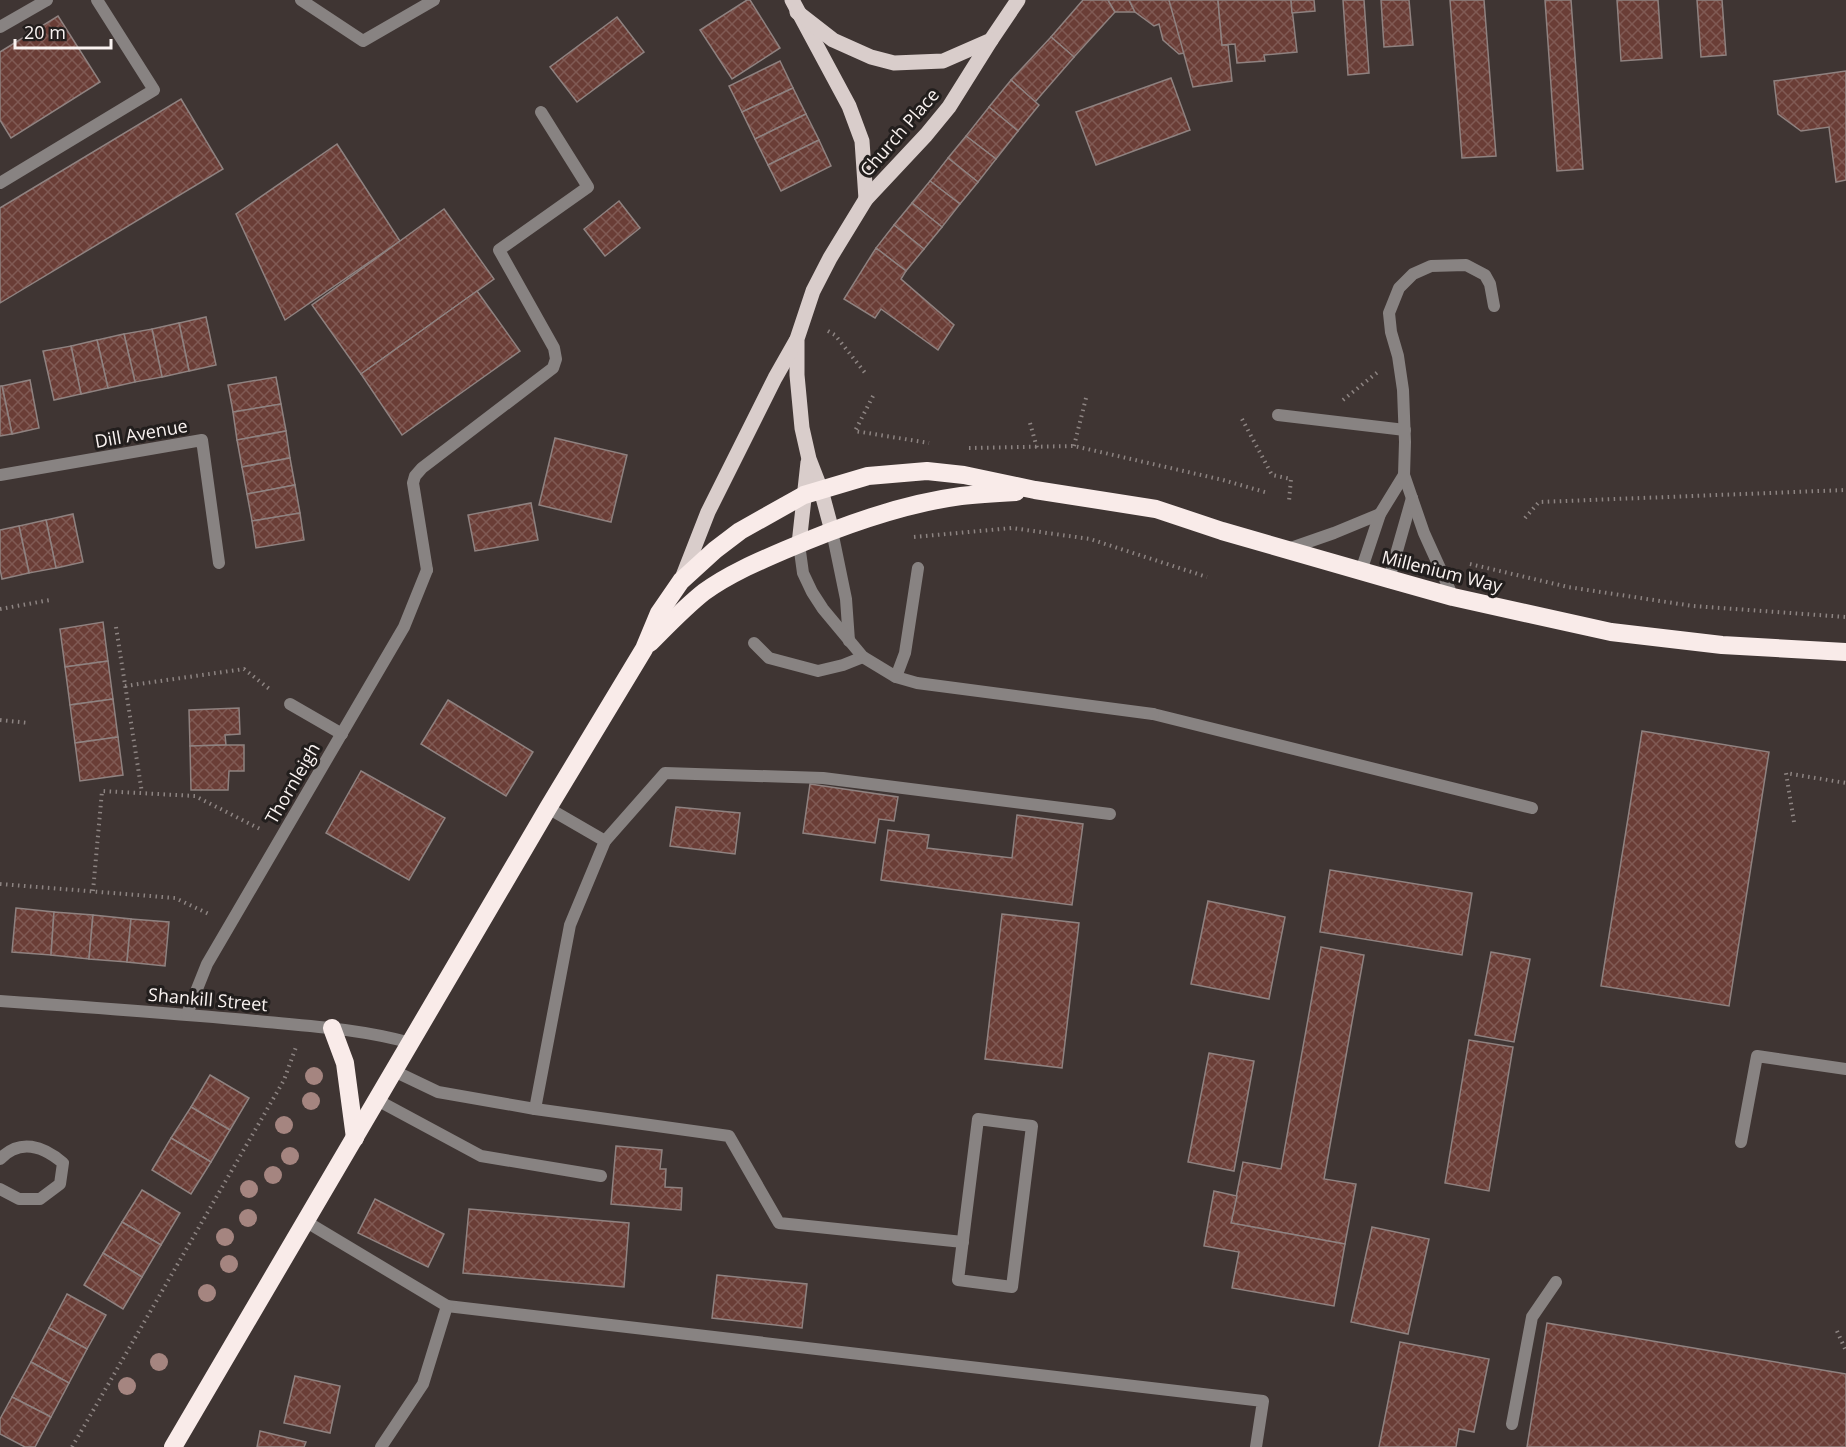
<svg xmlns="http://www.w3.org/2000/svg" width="1846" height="1447" font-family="'Open Sans',sans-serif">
<defs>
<pattern id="building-cross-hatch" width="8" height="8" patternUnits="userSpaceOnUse" patternTransform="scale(1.5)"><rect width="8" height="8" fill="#6a3d36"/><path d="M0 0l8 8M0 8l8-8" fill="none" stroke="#805a54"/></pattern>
</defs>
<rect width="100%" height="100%" fill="#3f3533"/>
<g fill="url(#building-cross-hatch)" stroke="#8f8280" stroke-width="1.5">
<path d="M 747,0 L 750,0 L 780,48 L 732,79 L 700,30 Z"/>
<path d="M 1083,0 L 1108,0 L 1115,12 L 1074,57 L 1051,37 Z"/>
<path d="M 1108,0 L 1129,0 L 1135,12 L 1115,12 Z"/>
<path d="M 1129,0 L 1169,0 L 1185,53 L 1179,54 L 1163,40 L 1159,24 L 1154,26 L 1135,12 Z"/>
<path d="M 1169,0 L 1218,0 L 1222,45 L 1228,45 L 1232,81 L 1193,87 Z"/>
<path d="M 1218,0 L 1291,0 L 1297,52 L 1264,55 L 1265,61 L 1237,63 L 1235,44 L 1222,45 Z"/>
<path d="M 1291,0 L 1314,0 L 1315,11 L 1292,13 Z"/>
<path d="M 1343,0 L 1364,0 L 1369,73 L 1348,75 Z"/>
<path d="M 1381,0 L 1409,0 L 1413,45 L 1384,47 Z"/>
<path d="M 1450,0 L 1484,0 L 1496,156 L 1462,158 Z"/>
<path d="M 1545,0 L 1571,0 L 1583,169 L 1557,171 Z"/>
<path d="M 1617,0 L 1658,0 L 1662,58 L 1621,61 Z"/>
<path d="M 1697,0 L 1722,0 L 1726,55 L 1701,57 Z"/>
<path d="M 58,16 L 100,82 L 11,138 L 0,120 L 0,52 Z"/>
<path d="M 617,17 L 644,52 L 577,102 L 550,67 Z"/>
<path d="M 1051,37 L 1074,57 L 1035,102 L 1011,80 Z"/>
<path d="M 780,61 L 793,88 L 742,112 L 729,86 Z"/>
<path d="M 1846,71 L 1846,180 L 1836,182 L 1829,127 L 1801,131 L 1778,114 L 1774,81 Z"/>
<path d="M 1171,78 L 1190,130 L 1096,165 L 1076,112 Z"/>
<path d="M 1011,80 L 1039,105 L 1018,131 L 989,107 Z"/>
<path d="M 793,88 L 806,114 L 755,139 L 742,112 Z"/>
<path d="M 181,99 L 223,169 L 0,303 L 0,208 Z"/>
<path d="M 989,107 L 1018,131 L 996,159 L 966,136 Z"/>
<path d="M 806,114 L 819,140 L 768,165 L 755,139 Z"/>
<path d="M 966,136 L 996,159 L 978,182 L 948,158 Z"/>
<path d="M 819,140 L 831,166 L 781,191 L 768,165 Z"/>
<path d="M 337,144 L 400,241 L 285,320 L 236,214 Z"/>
<path d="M 948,158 L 978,182 L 960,204 L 930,181 Z"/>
<path d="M 930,181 L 960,204 L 942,227 L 912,203 Z"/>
<path d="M 619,201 L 640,228 L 605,256 L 584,229 Z"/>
<path d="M 912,203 L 942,227 L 924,249 L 894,225 Z"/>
<path d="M 444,209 L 494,279 L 361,374 L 312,305 Z"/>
<path d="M 894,225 L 924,249 L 906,271 L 876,248 Z"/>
<path d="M 876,248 L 906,271 L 901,279 L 954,325 L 938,350 L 881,309 L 875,318 L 844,299 Z"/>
<path d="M 477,291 L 520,351 L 402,435 L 361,374 Z"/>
<path d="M 206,317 L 216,365 L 189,371 L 179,323 Z"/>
<path d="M 179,323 L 189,371 L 162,377 L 152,329 Z"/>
<path d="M 152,329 L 162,377 L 135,382 L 124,334 Z"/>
<path d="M 124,334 L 135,382 L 108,388 L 97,340 Z"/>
<path d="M 97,340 L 108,388 L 81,394 L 71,346 Z"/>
<path d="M 71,346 L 81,394 L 54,400 L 43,351 Z"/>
<path d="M 276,377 L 281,404 L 233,412 L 228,385 Z"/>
<path d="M 30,380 L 39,428 L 12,434 L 2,386 Z"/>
<path d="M 0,386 L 2,386 L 12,434 L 0,436 Z"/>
<path d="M 281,404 L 286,431 L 237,440 L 233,412 Z"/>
<path d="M 286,431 L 290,458 L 242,467 L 237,440 Z"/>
<path d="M 555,438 L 627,455 L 611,522 L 539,505 Z"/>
<path d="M 290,458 L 295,485 L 247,494 L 242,467 Z"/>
<path d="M 295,485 L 300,513 L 252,521 L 247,494 Z"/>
<path d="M 531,503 L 538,540 L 475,551 L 468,515 Z"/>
<path d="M 300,513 L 304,540 L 256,548 L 252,521 Z"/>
<path d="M 73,514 L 83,562 L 56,568 L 46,520 Z"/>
<path d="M 46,520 L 56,568 L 29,573 L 19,526 Z"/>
<path d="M 19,526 L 29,573 L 2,579 L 0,569 L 0,530 Z"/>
<path d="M 103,622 L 108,661 L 65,667 L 60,629 Z"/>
<path d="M 108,661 L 113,699 L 70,705 L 65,667 Z"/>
<path d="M 113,699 L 118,737 L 75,743 L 70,705 Z"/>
<path d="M 448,700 L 533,752 L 506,796 L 421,744 Z"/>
<path d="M 239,708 L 240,734 L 225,735 L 226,745 L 190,746 L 189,710 Z"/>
<path d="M 1642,731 L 1769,752 L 1729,1006 L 1601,986 Z"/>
<path d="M 118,737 L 123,775 L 80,781 L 75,743 Z"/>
<path d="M 226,745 L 244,745 L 244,771 L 229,771 L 228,790 L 191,790 L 190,746 Z"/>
<path d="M 361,771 L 445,818 L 409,880 L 326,833 Z"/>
<path d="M 810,784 L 898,797 L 894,821 L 879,819 L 875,843 L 803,833 Z"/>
<path d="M 676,807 L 740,813 L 735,854 L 670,846 Z"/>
<path d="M 1017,815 L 1083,824 L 1072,905 L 881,880 L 888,830 L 929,835 L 927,848 L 1012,858 Z"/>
<path d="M 1330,870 L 1472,893 L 1462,955 L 1320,932 Z"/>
<path d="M 1208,901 L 1285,917 L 1269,999 L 1191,984 Z"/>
<path d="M 16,908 L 54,912 L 51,955 L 12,952 Z"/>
<path d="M 54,912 L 93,915 L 89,959 L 51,955 Z"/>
<path d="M 1002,914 L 1079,923 L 1062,1068 L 985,1059 Z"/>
<path d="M 93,915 L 131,919 L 127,962 L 89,959 Z"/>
<path d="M 131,919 L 169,922 L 165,966 L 127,962 Z"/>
<path d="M 1321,947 L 1364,955 L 1324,1179 L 1356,1184 L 1345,1244 L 1231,1223 L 1243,1162 L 1281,1169 Z"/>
<path d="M 1491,952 L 1530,959 L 1514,1042 L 1475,1035 Z"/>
<path d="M 1469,1040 L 1513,1047 L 1489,1191 L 1445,1183 Z"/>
<path d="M 1209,1053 L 1254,1061 L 1234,1171 L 1188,1162 Z"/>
<path d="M 210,1075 L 249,1098 L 230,1130 L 191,1107 Z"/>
<path d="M 191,1107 L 230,1130 L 211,1162 L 171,1138 Z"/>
<path d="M 171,1138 L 211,1162 L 191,1194 L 152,1170 Z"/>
<path d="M 616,1146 L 662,1150 L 660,1169 L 666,1169 L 665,1187 L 682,1188 L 681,1210 L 611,1204 Z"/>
<path d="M 142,1190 L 180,1213 L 161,1245 L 122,1222 Z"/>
<path d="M 1214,1191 L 1237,1196 L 1231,1223 L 1345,1244 L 1334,1306 L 1232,1288 L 1239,1252 L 1204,1246 Z"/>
<path d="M 375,1199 L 444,1234 L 428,1267 L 358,1233 Z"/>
<path d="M 469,1209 L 629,1223 L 624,1287 L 463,1273 Z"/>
<path d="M 122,1222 L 161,1245 L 142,1277 L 103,1253 Z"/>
<path d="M 1372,1227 L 1429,1239 L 1408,1334 L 1351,1322 Z"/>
<path d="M 103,1253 L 142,1277 L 123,1309 L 84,1285 Z"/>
<path d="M 717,1275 L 807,1284 L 802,1328 L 712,1318 Z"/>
<path d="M 67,1294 L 106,1315 L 87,1349 L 49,1328 Z"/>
<path d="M 1547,1323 L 1846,1374 L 1846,1447 L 1527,1447 Z"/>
<path d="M 49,1328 L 87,1349 L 69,1383 L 31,1362 Z"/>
<path d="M 1400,1342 L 1489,1359 L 1474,1432 L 1459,1429 L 1456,1447 L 1379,1447 Z"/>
<path d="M 31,1362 L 69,1383 L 51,1417 L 12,1397 Z"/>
<path d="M 295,1376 L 340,1386 L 330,1433 L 284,1423 Z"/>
<path d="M 12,1397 L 51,1417 L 35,1447 L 25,1447 L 0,1434 L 0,1419 Z"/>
<path d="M 260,1431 L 306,1442 L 304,1447 L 257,1447 Z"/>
</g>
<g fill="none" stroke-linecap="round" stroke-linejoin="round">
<g stroke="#8d8482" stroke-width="4" stroke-dasharray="1.5 4.5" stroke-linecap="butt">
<path d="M 828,331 L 835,335 L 866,374"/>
<path d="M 873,396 L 855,431 L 929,443"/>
<path d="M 1343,400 L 1379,371"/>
<path d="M 1242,419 L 1272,475 L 1291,479 L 1289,501"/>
<path d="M 1030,423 L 1037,448"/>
<path d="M 1074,446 L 1086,398"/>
<path d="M 969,448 L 1074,446 L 1223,480 L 1268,493"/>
<path d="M 1525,518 L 1539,502 L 1846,490"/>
<path d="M 914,537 L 1012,528 L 1090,539 L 1207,577"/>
<path d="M 1470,564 L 1568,587 L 1693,606 L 1846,617"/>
<path d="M 0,609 L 50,600"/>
<path d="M 116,627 L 142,793"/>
<path d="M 125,686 L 244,669 L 272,691"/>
<path d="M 0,720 L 29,723"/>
<path d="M 1794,822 L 1786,773 L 1846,783"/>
<path d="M 0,884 L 175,898 L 211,915"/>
<path d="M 93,891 L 102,791 L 195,796 L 260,829"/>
<path d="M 1837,1331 L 1846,1351"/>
<path d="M 72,1447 L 284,1080 L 296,1047"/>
</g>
<g stroke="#888382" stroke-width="12">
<path d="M 301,0 L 363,41 L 434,0"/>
<path d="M 0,27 L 47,0"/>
<path d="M 0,183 L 154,90 L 97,0"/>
<path d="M 1278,415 L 1405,430"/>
<path d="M 1288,549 L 1334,533 L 1380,514"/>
<path d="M 427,570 L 413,483 L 415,476 L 422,468 L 553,368 L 556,359 L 554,348 L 499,250 L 588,187 L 541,112"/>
<path d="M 1361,571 L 1380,514 L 1404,475"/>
<path d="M 1389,579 L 1412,498"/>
<path d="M 1453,597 L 1424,533 L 1404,475 L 1405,442 L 1403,390 L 1398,356 L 1391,332 L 1389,313 L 1399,288 L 1413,274 L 1431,266 L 1466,265 L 1485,275 L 1490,284 L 1494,306"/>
<path d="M 754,643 L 769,658 L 818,671 L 843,665 L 863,657"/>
<path d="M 896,677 L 905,653 L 918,568"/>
<path d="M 1153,714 L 1532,808"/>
<path d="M 605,841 L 665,773 L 823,778 L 1110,814"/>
<path d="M 394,1071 L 438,1092 L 535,1109 L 729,1136 L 779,1223 L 963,1242"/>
<path d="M 377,1100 L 481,1156 L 601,1176"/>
<path d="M 535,1109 L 570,925 L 605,841 L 548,808"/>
<path d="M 978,1119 L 1032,1126 L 1012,1287 L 958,1280 Z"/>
<path d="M 1741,1142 L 1757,1056 L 1846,1069"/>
<path d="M 447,1306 L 1263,1401 L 1256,1447"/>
<path d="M 1512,1424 L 1532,1317 L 1556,1282"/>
</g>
<g stroke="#888382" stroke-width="12">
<path d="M 0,475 L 202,440 L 219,563"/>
<path d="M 832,531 L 846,599 L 849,641"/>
<path d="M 799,544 L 803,573 L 812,592 L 823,609 L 863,657 L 896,677 L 917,683 L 1153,714"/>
<path d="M 290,704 L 342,734"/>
<path d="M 0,1001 C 86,1007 171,1013 257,1021 C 309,1026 361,1029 411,1043"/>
<path d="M 187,1014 L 207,964 L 404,627 L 427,570"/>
<path d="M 0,1159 C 20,1138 43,1146 63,1163 L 60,1184 L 40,1199 L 19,1199 L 0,1189"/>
<path d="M 305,1221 L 447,1306 L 423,1384 L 381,1447"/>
</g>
<g stroke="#d9cdcb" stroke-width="15">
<path d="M 792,0 L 849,106 L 862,141 L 866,199"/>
<path d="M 797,12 L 833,40 L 871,57 L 894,63 L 943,61 L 991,40 L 1018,0"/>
<path d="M 832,531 L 821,490 L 809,459 L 802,428 L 797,375 L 797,339 L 813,291 L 830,258 L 866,199 L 926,135 L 949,107 L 991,40"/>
<path d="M 799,544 L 808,462"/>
<path d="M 681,581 L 708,512 L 775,378 L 796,341"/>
</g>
<g stroke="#f9ebe9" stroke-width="18">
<path d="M 650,643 C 668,625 685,607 704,592 C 729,574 757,562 785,550 C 841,526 901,504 961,496 C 979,494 997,493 1016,492"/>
<path d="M 332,1028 L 345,1063 L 355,1138"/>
<path d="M 173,1447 L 548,808 L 644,649 L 659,613 L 681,581 L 715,550 L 740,531 L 804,495 L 868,476 L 927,471 L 964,475 L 1035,490 L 1156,509 L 1222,531 L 1389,579 L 1453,597 L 1611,632 L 1722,645 L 1846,652"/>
</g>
</g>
<g fill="#a58580">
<circle cx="314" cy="1076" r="9"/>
<circle cx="311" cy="1101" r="9"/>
<circle cx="284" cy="1125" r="9"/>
<circle cx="290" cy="1156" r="9"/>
<circle cx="273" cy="1175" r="9"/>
<circle cx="249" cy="1189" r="9"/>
<circle cx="248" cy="1218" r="9"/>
<circle cx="225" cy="1237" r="9"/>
<circle cx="229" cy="1264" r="9"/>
<circle cx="207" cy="1293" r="9"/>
<circle cx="159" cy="1362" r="9"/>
<circle cx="127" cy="1386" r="9"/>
</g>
<g text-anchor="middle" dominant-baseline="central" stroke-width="6" stroke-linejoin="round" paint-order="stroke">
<g font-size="18" fill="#faf3f1" stroke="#221e1d">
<text transform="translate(899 132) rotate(-49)">Church Place</text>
<text transform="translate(141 433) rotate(-10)">Dill Avenue</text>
<text transform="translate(1442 571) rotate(14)">Millenium Way</text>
<text transform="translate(292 783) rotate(-60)">Thornleigh</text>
<text transform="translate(208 999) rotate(5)">Shankill Street</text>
</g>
</g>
<path d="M15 39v9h96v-9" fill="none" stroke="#faf3f1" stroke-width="3"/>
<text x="24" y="39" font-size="18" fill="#faf3f1" stroke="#221e1d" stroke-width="4.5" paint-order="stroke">20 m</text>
</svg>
